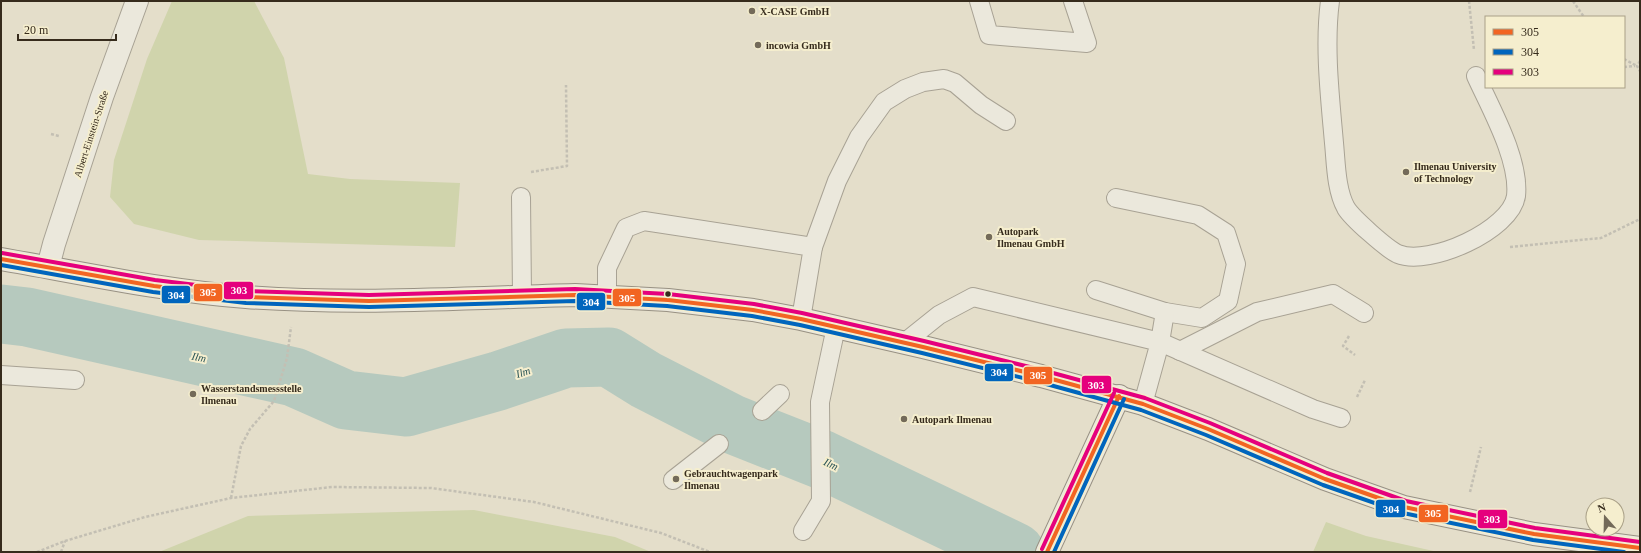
<svg xmlns="http://www.w3.org/2000/svg" width="1641" height="553" font-family="Georgia,serif">
<rect width="100%" height="100%" fill="#e4deca"/>
<g fill="#d0d4ac">
<path d="M 172,1 L 254,1 L 284,58 L 308,174 L 350,179 L 460,183 L 455,247 L 199,240 L 134,224 L 110,197 L 114,160 L 147,59 Z"/>
<path d="M 474,510 L 615,537 L 651,552 L 159,552 L 248,516 Z"/>
<path d="M 1326,522 L 1366,536 L 1438,552 L 1313,552 Z"/>
</g>
<g fill="none" stroke-linecap="round" stroke-linejoin="round">
<path stroke="#b6c9be" stroke-width="59" d="M 1,314 L 27,317 L 294,377 L 346,400 L 406,407 L 498,381 L 566,358 L 609,357 L 646,380 L 732,424 L 823,460 L 1015,552"/>
<defs>
<g id="lane">
<path d="M 979,1 L 989,35 L 1087,43 L 1073,1"/>
<path d="M 1330,1 C 1324,46 1330,97 1334,143 C 1336,163 1336,190 1346,208 C 1352,218 1387,249 1398,254 C 1429,267 1511,230 1516,196 C 1520,160 1491,109 1476,76"/>
<path d="M 521,197 L 522,296"/>
<path d="M 813,247 L 837,181 L 859,137 L 884,102 L 905,89 L 923,82 L 944,79 L 955,83 L 981,105 L 1006,121"/>
<path d="M 1096,290 L 1165,312 L 1202,318 L 1228,301 L 1236,264 L 1226,233 L 1198,215 L 1116,198"/>
<path d="M 607,296 L 607,268 L 626,228 L 644,221 L 813,247 L 801,319"/>
<path d="M 1165,312 L 1160,342 L 1313,409 L 1341,418"/>
<path d="M 904,343 L 939,315 L 973,297 L 1160,342 L 1143,404"/>
<path d="M 1180,351 L 1257,312 L 1333,294 L 1364,313"/>
<path d="M 1,375 L 75,380"/>
<path d="M 762,411 L 780,394"/>
<path d="M 673,480 L 719,444"/>
<path d="M 803,531 L 821,501 L 820,402 L 836,327"/>
</g>
<path id="street" d="M 48,267 L 54,244 L 102,97 L 137,1"/>
<g id="secondary">
<path d="M 1,259 C 82,273 164,291 246,297 C 355,305 465,298 575,295 L 668,300 L 753,310 L 801,319 L 923,347 L 1041,376 L 1143,404 L 1208,429 L 1325,479 L 1404,507 L 1534,534 L 1640,548"/>
<path d="M 1047,552 L 1119,396"/>
</g>
</defs>
<use href="#lane" stroke="#a8a294" stroke-width="20"/>
<use href="#street" stroke="#a8a294" stroke-width="24"/>
<use href="#secondary" stroke="#989183" stroke-width="24"/>
<g stroke="#c3bfb3" stroke-width="2.5" stroke-dasharray="3 2" stroke-linecap="butt">
<path d="M 1469,1 L 1474,50"/>
<path d="M 1573,1 L 1584,17"/>
<path d="M 1624,59 L 1637,66"/>
<path d="M 1640,61 L 1637,66 L 1640,71"/>
<path d="M 1624,67 L 1635,66"/>
<path d="M 51,134 L 59,136"/>
<path d="M 531,172 L 567,166 L 566,85"/>
<path d="M 1510,247 L 1601,238 L 1640,219"/>
<path d="M 1349,336 L 1343,346 L 1355,355"/>
<path d="M 1357,397 L 1365,380"/>
<path d="M 1470,492 L 1481,447"/>
<path d="M 231,498 L 241,446 L 250,429 L 274,401 L 287,358 L 291,327"/>
<path d="M 37,552 L 65,541 L 145,517 L 231,498 L 332,487 L 431,488 L 534,502 L 661,533 L 710,552"/>
<path d="M 61,552 L 65,541"/>
</g>
<use href="#lane" stroke="#ebe8dc" stroke-width="18"/>
<use href="#street" stroke="#ebe8dc" stroke-width="22"/>
<use href="#secondary" stroke="#ebe8dc" stroke-width="22"/>
<defs>
<g id="bus-1">
<path d="M 1,259 L 154,286 L 246,297 L 369,301 L 575,295 L 668,300 L 753,310 L 801,319 L 923,347 L 1041,376 L 1143,404 L 1208,429 L 1325,479 L 1404,507 L 1534,534 L 1640,548"/>
<path d="M 1047,552 L 1119,396"/>
</g>
<g id="bus-2">
<path d="M 1,265 L 153,292 L 246,303 L 369,307 L 575,301 L 667,306 L 752,316 L 800,325 L 922,353 L 1039,382 L 1141,410 L 1206,435 L 1323,485 L 1403,513 L 1533,540 L 1624,552"/>
<path d="M 1054,552 L 1124,399"/>
</g>
<g id="bus-3">
<path d="M 2,253 L 155,280 L 246,291 L 369,295 L 575,289 L 668,294 L 754,304 L 802,313 L 924,341 L 1042,370 L 1145,398 L 1210,423 L 1327,473 L 1406,501 L 1535,528 L 1640,542"/>
<path d="M 1042,549 L 1114,393"/>
</g>
</defs>
<use href="#bus-1" stroke="#f5eece" stroke-width="7"/>
<use href="#bus-2" stroke="#f5eece" stroke-width="7"/>
<use href="#bus-3" stroke="#f5eece" stroke-width="7"/>
<use href="#bus-1" stroke="#f26522" stroke-width="4"/>
<use href="#bus-2" stroke="#0065bd" stroke-width="4"/>
<use href="#bus-3" stroke="#e5007d" stroke-width="4"/>
</g>
<g fill="#736a59" stroke="#f5eece" stroke-width="1.5">
<circle cx="752" cy="11" r="4"/>
<circle cx="758" cy="45" r="4"/>
<circle cx="1406" cy="172" r="4"/>
<circle cx="989" cy="237" r="4"/>
<circle cx="193" cy="394" r="4"/>
<circle cx="904" cy="419" r="4"/>
<circle cx="676" cy="479" r="4"/>
</g>
<circle fill="#362b1c" stroke="#f5eece" stroke-width="1.5" cx="668" cy="294" r="3.5"/>
<g text-anchor="middle" dominant-baseline="central" stroke-width="4" stroke-linejoin="round" paint-order="stroke">
<g font-size="10" font-weight="bold" fill="#362b1c" stroke="#f5eece" text-anchor="start">
<text x="760" y="11">X-CASE GmbH</text>
<text x="766" y="45">incowia GmbH</text>
<text x="1414" y="166">Ilmenau University<tspan x="1414" dy="12">of Technology</tspan></text>
<text x="997" y="231">Autopark<tspan x="997" dy="12">Ilmenau GmbH</tspan></text>
<text x="201" y="388">Wasserstandsmessstelle<tspan x="201" dy="12">Ilmenau</tspan></text>
<text x="912" y="419">Autopark Ilmenau</text>
<text x="684" y="473">Gebrauchtwagenpark<tspan x="684" dy="12">Ilmenau</tspan></text>
</g>
<g font-size="10" fill="#362b1c" stroke="#f5eece">
<text transform="translate(91 134) rotate(-72)">Albert-Einstein-Straße</text>
</g>
<g font-size="11" font-style="italic" fill="#2b5556" stroke="#f5eece">
<text transform="translate(199 357) rotate(12)">Ilm</text>
<text transform="translate(523 372) rotate(-17)">Ilm</text>
<text transform="translate(831 464) rotate(25)">Ilm</text>
</g>
</g>
<g stroke="#f5eece" stroke-width="1.5">
<rect x="223" y="281" width="31" height="19" rx="4" fill="#e5007d"/>
<rect x="193" y="283" width="30" height="19" rx="4" fill="#f26522"/>
<rect x="161" y="285" width="30" height="19" rx="4" fill="#0065bd"/>
<rect x="612" y="288" width="30" height="19" rx="4" fill="#f26522"/>
<rect x="576" y="292" width="30" height="19" rx="4" fill="#0065bd"/>
<rect x="984" y="363" width="30" height="19" rx="4" fill="#0065bd"/>
<rect x="1023" y="366" width="30" height="19" rx="4" fill="#f26522"/>
<rect x="1081" y="375" width="31" height="19" rx="4" fill="#e5007d"/>
<rect x="1375" y="499" width="31" height="19" rx="4" fill="#0065bd"/>
<rect x="1418" y="504" width="31" height="19" rx="4" fill="#f26522"/>
<rect x="1477" y="509" width="31" height="20" rx="4" fill="#e5007d"/>
</g>
<g font-size="11" text-anchor="middle" font-weight="bold" fill="#fff">
<text x="239" y="294">303</text>
<text x="208" y="296">305</text>
<text x="176" y="299">304</text>
<text x="627" y="302">305</text>
<text x="591" y="306">304</text>
<text x="999" y="376">304</text>
<text x="1038" y="379">305</text>
<text x="1096" y="389">303</text>
<text x="1391" y="513">304</text>
<text x="1433" y="517">305</text>
<text x="1492" y="523">303</text>
</g>
<rect width="1641" height="553" fill="none" stroke="#362b1c" stroke-width="4"/>
<rect x="1485" y="16" width="140" height="72" fill="#f5eece" stroke="#a9a087"/>
<rect x="1493" y="29" width="20" height="6" fill="#f26522" stroke="#a9a087"/>
<text x="1521" y="36" font-size="12" fill="#362b1c">305</text>
<rect x="1493" y="49" width="20" height="6" fill="#0065bd" stroke="#a9a087"/>
<text x="1521" y="56" font-size="12" fill="#362b1c">304</text>
<rect x="1493" y="69" width="20" height="6" fill="#e5007d" stroke="#a9a087"/>
<text x="1521" y="76" font-size="12" fill="#362b1c">303</text>
<g transform="translate(1605 517) rotate(340)"><circle r="19" fill="#f5eece" stroke="#a9a087"/>
<path d="M0-3L7 15L0 10L-7 15Z" fill="#736a59"/>
<text y="-6" font-size="11" font-weight="bold" text-anchor="middle" fill="#362b1c">N</text>
</g>
<path d="M18 34v6h98v-6" fill="none" stroke="#362b1c" stroke-width="2"/>
<text x="24" y="34" font-size="12" fill="#362b1c" stroke="#f5eece" stroke-width="3" paint-order="stroke">20 m</text>
</svg>
